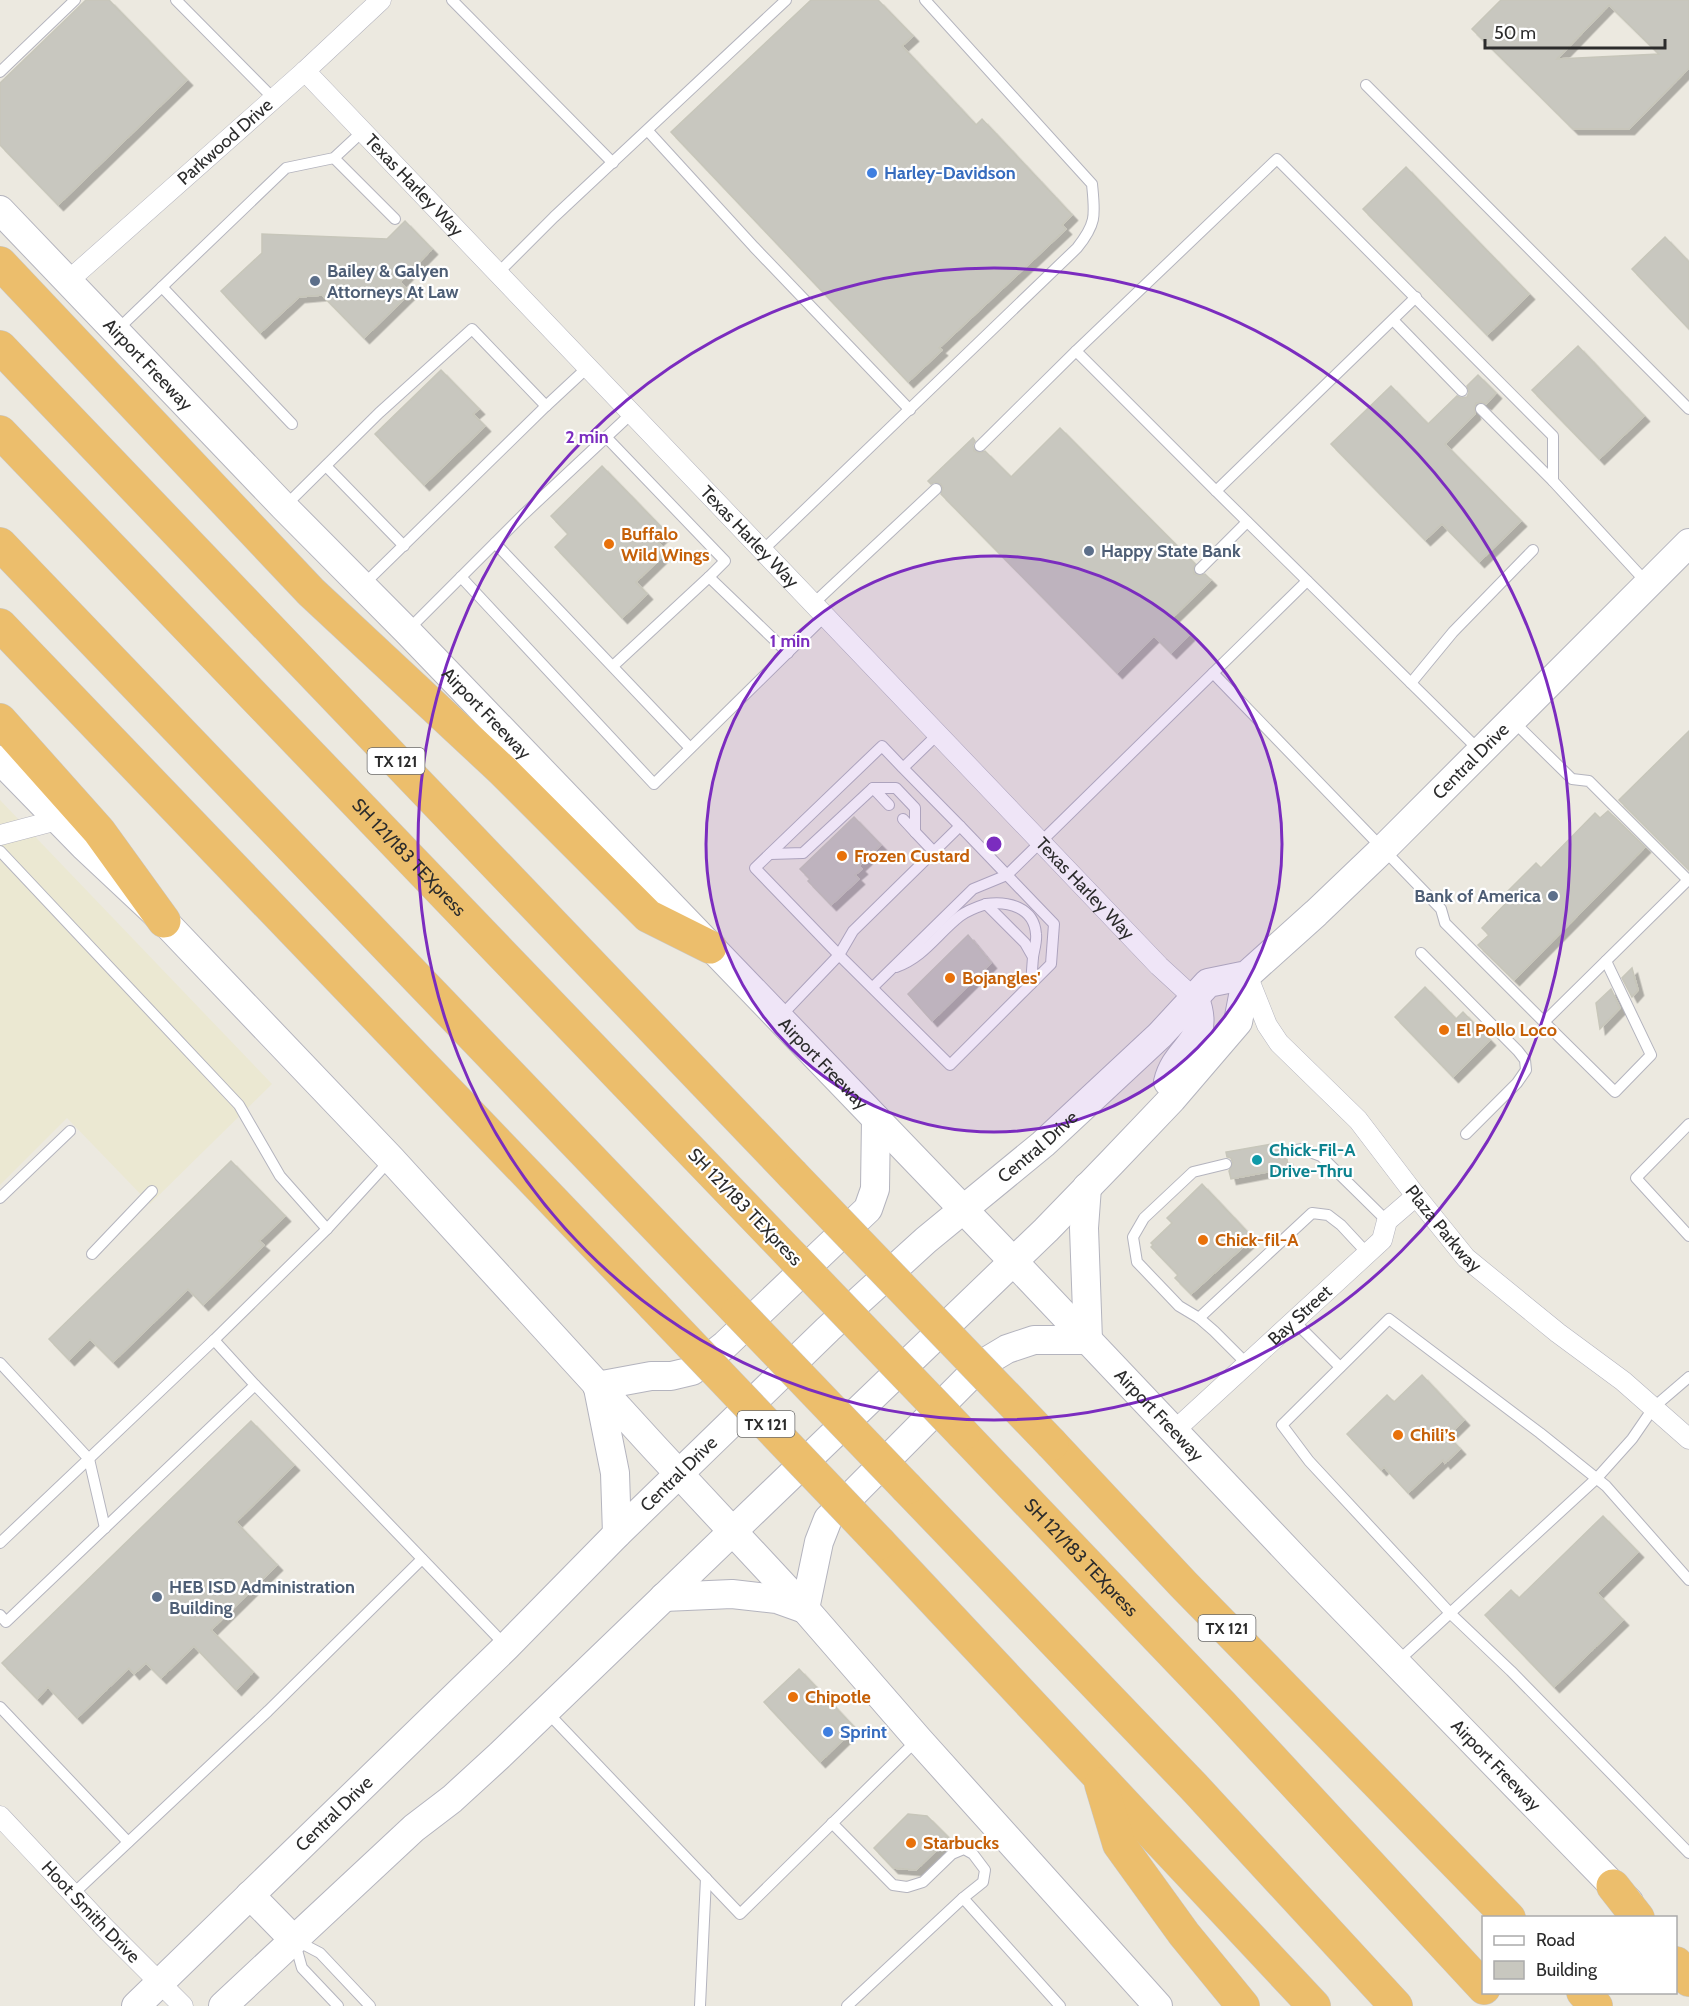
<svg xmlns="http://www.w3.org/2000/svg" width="1689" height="2006" font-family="Cabin,sans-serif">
<defs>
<filter id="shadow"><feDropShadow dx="5.5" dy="5.5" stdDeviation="0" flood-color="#0004"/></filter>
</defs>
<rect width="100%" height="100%" fill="#ece9e0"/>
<path fill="#ebe8d2" d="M 0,800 L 272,1084 L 150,1204 L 67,1118 L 0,1185 Z"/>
<g fill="#c8c7bf" stroke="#c7c6ba" stroke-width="1.5" fill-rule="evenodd" filter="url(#shadow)">
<path d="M 86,0 L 109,0 L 187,80 L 58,205 L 0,145 L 0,83 Z"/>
<path d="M 811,0 L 878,0 L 913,36 L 902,46 L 976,125 L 982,119 L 1072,215 L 1062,225 L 1066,229 L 939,348 L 942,350 L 908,382 L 671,132 Z"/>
<path d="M 1501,0 L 1689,0 L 1689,68 L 1629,129 L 1573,129 L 1472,29 ZM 1609,5 L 1659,54 L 1557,59 Z"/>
<path d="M 1406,167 L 1529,294 L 1487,335 L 1363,209 Z"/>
<path d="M 405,221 L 432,249 L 400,282 L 410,293 L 364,338 L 322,295 L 299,297 L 260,333 L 221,291 L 262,253 L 262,234 L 387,239 Z"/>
<path d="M 1665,237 L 1689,262 L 1689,329 L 1632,269 Z"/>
<path d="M 1578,346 L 1644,416 L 1599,459 L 1532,390 Z"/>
<path d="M 441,370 L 479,409 L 473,414 L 485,426 L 424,485 L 375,434 Z"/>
<path d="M 1478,375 L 1496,393 L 1486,404 L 1482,402 L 1476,403 L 1474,408 L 1475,414 L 1445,444 L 1521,521 L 1479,562 L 1442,524 L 1425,540 L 1331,444 L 1391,386 L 1428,424 L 1457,396 L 1461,398 L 1467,397 L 1469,392 L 1467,386 Z"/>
<path d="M 1060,428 L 1195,564 L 1193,568 L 1194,574 L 1199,576 L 1205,574 L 1211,580 L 1172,618 L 1189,635 L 1171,653 L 1154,636 L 1117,673 L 941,494 L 943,488 L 941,484 L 935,482 L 931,484 L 928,481 L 973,438 L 975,441 L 973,445 L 974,451 L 979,453 L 985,451 L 1011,477 Z"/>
<path d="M 602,466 L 666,532 L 657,541 L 667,552 L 636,582 L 647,594 L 622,618 L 555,547 L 568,534 L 551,516 Z"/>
<path d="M 1689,731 L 1689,870 L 1619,800 Z"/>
<path d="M 1608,811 L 1645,847 L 1514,980 L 1478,945 L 1489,935 L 1482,928 L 1511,898 L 1506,893 L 1536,863 L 1541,868 L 1595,813 L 1600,818 Z"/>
<path d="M 854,817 L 881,845 L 859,866 L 862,869 L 855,875 L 859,879 L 831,905 L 808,881 L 810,879 L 800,869 Z"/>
<path d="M 968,935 L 991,963 L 932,1021 L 908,994 Z"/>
<path d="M 1632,968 L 1638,990 L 1632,997 L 1622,978 Z"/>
<path d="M 1425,987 L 1456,1019 L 1463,1012 L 1490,1040 L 1453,1077 L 1395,1017 Z"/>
<path d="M 1611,989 L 1620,1008 L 1600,1029 L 1596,1003 Z"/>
<path d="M 1283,1142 L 1284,1145 L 1279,1149 L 1279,1154 L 1281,1157 L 1287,1159 L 1288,1168 L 1231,1179 L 1229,1171 L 1233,1163 L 1231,1158 L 1227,1157 L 1226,1152 Z"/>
<path d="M 231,1161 L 285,1216 L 259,1241 L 264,1245 L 203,1305 L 188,1289 L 113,1362 L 90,1339 L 69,1360 L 49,1339 Z"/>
<path d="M 1202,1184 L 1253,1238 L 1191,1294 L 1175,1278 L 1178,1275 L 1151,1247 L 1153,1245 L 1151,1243 L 1172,1223 L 1167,1218 Z"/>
<path d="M 1422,1375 L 1464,1420 L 1448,1436 L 1460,1449 L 1445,1463 L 1443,1460 L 1408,1493 L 1384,1467 L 1381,1470 L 1347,1434 L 1387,1395 L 1394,1402 Z"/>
<path d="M 251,1421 L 294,1465 L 236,1522 L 277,1565 L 211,1630 L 253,1672 L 236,1690 L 194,1646 L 161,1678 L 146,1663 L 134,1674 L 129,1668 L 77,1718 L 48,1687 L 37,1699 L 2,1663 Z"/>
<path d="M 1603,1516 L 1638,1552 L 1597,1593 L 1623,1620 L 1554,1687 L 1485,1615 L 1511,1590 L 1519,1598 Z"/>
<path d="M 799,1669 L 855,1728 L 820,1762 L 764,1702 Z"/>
<path d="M 908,1814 L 927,1816 L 949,1838 L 916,1870 L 893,1868 L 874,1848 Z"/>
</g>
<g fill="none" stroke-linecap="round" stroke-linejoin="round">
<defs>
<g id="lane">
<path d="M 176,0 L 274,99"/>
<path d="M 452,0 L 613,163"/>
<path d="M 0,72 L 75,0"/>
<path d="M 1366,85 L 1689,409"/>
<path d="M 648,131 L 754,247 L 910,410"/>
<path d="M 334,158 L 395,219"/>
<path d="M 498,273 L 554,217 L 786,0"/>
<path d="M 162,287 L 292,424"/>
<path d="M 1416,297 L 1216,491 L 1480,751"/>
<path d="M 1393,320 L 1462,391"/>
<path d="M 116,331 L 286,168 L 334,158 L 363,131"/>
<path d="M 546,406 L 588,367"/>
<path d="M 1481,409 L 1553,481 L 1648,584"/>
<path d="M 606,437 L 725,561 L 709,577 L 788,653"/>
<path d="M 980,446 L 1076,351"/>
<path d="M 326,466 L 404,546"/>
<path d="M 1216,491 L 1076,351 L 1277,159 L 1553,436 L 1553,481"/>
<path d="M 284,507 L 379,413 L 472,329 L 546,406 L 362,586"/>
<path d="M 495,543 L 690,748"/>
<path d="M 763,550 L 1077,248 C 1097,223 1095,215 1092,184 L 925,0"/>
<path d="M 1200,569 L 1247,522"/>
<path d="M 461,577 L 654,784 L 826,615"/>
<path d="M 814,603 L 936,489"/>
<path d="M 407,631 L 523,515 L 632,413"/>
<path d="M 613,666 L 709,577"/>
<path d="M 1213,673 L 1441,909 L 1445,923 L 1544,1022 L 1688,880 L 1589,781 L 1572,779 L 1512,720"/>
<path d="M 1411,683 L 1453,632 L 1533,550"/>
<path d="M 903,768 L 960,826 L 853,931 L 839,955 L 755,868 L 882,746 L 903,768 L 938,734"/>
<path d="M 873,788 L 889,805"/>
<path d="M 903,819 L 915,832"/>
<path d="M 0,851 L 239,1105 L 280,1176 L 327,1229"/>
<path d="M 770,854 L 803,853 L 873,788 L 896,788 L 915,808 L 915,832 L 934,852"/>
<path d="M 986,904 C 1008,901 1034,907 1036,934 C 1037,941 1034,950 1033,957"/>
<path d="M 1421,953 L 1518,1051 L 1525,1060 L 1526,1070 L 1517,1083 L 1466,1134"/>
<path d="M 896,967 C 924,957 937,934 960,916 C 968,910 977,907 986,904 L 1025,943 L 1033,957 L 1031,984"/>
<path d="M 873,987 L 973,889 L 1007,875 L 1307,581"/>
<path d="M 779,1018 L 839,955 L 950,1065 L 1051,964 L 1054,924 L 960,826"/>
<path d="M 1544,1022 L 1615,1092 L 1651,1055 L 1606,961"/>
<path d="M 1689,1124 L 1636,1178 L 1689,1236"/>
<path d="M 1286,1152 L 1302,1149 L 1321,1156 L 1387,1221"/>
<path d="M 1226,1164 L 1193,1172 L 1144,1218 L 1133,1237 L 1137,1262 L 1179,1306 L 1199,1318 L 1214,1331 L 1247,1364"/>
<path d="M 0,1198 L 70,1131"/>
<path d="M 92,1254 L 152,1191"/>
<path d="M 1199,1318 L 1312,1213 L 1328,1215 L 1341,1225 L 1367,1253"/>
<path d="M 1294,1321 L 1340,1367"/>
<path d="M 214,1340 L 327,1229 L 391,1159"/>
<path d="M 0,1363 L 89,1459 L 105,1528"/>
<path d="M 255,1385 L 506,1646"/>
<path d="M 0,1543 L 214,1340 L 255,1385 L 6,1622 L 0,1615"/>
<path d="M 1689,1580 L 1606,1486 L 1540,1433 L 1389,1319 L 1282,1425 L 1309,1461 L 1451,1614 L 1511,1671 L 1689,1853"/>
<path d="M 1397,1662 L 1597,1478 L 1632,1439 L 1654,1407 L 1689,1377"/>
<path d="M 0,1707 L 128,1842"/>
<path d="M 546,1711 L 740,1914 L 916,1741"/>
<path d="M 832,1823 L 893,1885 L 907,1887 L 923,1882 L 952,1854 L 964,1849 L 973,1854 L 985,1870 L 983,1882 L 963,1898"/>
<path d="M 73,1894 L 268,1711 L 422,1559"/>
<path d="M 297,1941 L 320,1953 L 370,2006"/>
<path d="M 295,1943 L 302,1968 L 338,2006"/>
<path d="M 700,2006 L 706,1878"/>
<path d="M 847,2006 L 963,1898 L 1060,2006"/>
</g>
<g id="street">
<path id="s1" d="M 305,71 L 1159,966 L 1195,999"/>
<path id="s2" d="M 68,281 L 305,71 L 381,0"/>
<path d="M 0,835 L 57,820"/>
<path id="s3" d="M 1247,975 L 1267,1025 L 1279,1043 L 1358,1120 L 1416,1196 L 1466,1258 L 1558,1333 L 1623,1381 L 1689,1439"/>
<path id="s4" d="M 1174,1431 L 1382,1240 L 1387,1221 L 1416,1196"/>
<path id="s5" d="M 0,1816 L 104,1927 L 183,2006"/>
</g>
<g id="secondary">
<path id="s6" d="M 0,210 L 284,507 L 407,631 L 1013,1261 L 1301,1565 L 1629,1902"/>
<path d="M 0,760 L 84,846 L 164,921 L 391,1159 L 654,1447 L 805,1609 L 918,1739 L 1158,2006"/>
<path d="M 1168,1082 C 1177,1045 1212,1044 1195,999"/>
<path d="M 1087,1187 L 1084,1228 L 1088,1340"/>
<path d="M 597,1386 L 651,1376 L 671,1376 L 692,1371 L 725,1345 L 868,1209 L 875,1189 L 876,1119"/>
<path d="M 598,1388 L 615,1473 L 617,1534"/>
<path d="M 664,1597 L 732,1594 L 777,1599 L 805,1609 L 819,1542 L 828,1519 L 982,1364 L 1007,1349 L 1034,1340 L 1088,1340"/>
<path d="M 250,1895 L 294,1940"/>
<path id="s7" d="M 136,2006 L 506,1647 L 617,1534 L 828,1329 L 926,1240 L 1043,1144 L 1160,1035 L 1208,983 L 1247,975 L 1316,913 L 1383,849 L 1689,543"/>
<path d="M 223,2006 L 414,1828 L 452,1799 L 500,1755 L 1046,1230 L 1111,1163 L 1172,1099 L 1238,1022 L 1247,975"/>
</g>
<g id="highway">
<path d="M 0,263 L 311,592 L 502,770 L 648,916 L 710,947"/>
<path d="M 0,347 L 792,1174"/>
<path id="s8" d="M 0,432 L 793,1257"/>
<path d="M 0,544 L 738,1312"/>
<path d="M 0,625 L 653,1305"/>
<path d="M 0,720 L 99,831 L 164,921"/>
<path id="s9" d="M 963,1434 L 1222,1705 L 1484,1988"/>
<path d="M 1052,1444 L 1183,1584 L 1509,1918"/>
<path d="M 907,1488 L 1194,1787 L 1396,2006"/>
<path d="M 880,1543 L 1314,2006"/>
<path d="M 1101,1784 L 1119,1844 L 1184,1934 L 1243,2006"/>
<path d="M 1613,1886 L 1638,1918"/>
<path d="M 1676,1963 L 1689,1980"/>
<path d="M 1583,1992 L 1596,2006"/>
</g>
</defs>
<use href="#lane" stroke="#b4b4be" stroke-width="12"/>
<use href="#street" stroke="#b4b4be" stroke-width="21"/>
<use href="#secondary" stroke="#b4b4be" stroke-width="30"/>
<use href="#highway" stroke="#c8c8c8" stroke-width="34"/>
<use href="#lane" stroke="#fff" stroke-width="10"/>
<use href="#street" stroke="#fff" stroke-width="20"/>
<use href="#secondary" stroke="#fff" stroke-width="28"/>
<use href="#highway" stroke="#ecbe6c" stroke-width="33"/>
<defs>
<g id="highway-bridge">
<path d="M 792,1174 L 1052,1444"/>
<path d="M 793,1257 L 963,1434"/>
<path d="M 653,1305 L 880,1543"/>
<path d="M 738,1312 L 907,1488"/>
</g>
</defs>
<use href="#highway-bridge" stroke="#c8c8c8" stroke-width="34" stroke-linecap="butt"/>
<use href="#highway-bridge" stroke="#ecbe6c" stroke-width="33"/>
</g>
<circle cx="994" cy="844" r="288" fill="#7b2cbf" fill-opacity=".12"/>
<g fill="none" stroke="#7b2cbf" stroke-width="3">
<circle cx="994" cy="844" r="288"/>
<circle cx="994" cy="844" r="576"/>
</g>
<g fill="#3f7fe0" stroke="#fff" stroke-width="2">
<circle cx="872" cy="173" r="6"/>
<circle cx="828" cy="1732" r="6"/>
</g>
<g fill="#5c6f8a" stroke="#fff" stroke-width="2">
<circle cx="315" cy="281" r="6"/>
<circle cx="1089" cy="551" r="6"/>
<circle cx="1553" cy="896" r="6"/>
<circle cx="157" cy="1597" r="6"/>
</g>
<g fill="#e8710a" stroke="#fff" stroke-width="2">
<circle cx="609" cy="544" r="6"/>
<circle cx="842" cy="856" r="6"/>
<circle cx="950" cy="978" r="6"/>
<circle cx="1444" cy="1030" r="6"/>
<circle cx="1203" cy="1240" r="6"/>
<circle cx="1398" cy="1435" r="6"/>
<circle cx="793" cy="1697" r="6"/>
<circle cx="911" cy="1843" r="6"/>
</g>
<circle fill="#0f9aa8" stroke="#fff" stroke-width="2" cx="1257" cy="1160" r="6"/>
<g text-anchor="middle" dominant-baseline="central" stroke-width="4.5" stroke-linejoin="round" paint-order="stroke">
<g fill="#fff" stroke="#6b6b6b" stroke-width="1.5">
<rect x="367.5" y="748" width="57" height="26" rx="4.5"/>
<rect x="737.5" y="1411" width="57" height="26" rx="4.5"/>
<rect x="1198.5" y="1615" width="57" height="26" rx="4.5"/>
</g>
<g font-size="16" font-weight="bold" fill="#2c2c2c">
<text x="396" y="761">TX 121</text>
<text x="766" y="1424">TX 121</text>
<text x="1227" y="1628">TX 121</text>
</g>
<g font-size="18" fill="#2c2c2c" stroke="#fff">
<text stroke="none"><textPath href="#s2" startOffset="210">Parkwood Drive</textPath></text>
<text stroke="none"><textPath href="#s1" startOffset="158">Texas Harley Way</textPath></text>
<text stroke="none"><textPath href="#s6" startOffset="214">Airport Freeway</textPath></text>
<text stroke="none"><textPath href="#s1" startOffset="644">Texas Harley Way</textPath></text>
<text stroke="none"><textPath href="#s6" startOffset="700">Airport Freeway</textPath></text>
<text stroke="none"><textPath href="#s7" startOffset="1832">Central Drive</textPath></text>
<text stroke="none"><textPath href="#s8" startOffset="590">SH 121/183 TEXpress</textPath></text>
<text stroke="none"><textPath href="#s1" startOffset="1130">Texas Harley Way</textPath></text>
<text stroke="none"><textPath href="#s6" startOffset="1186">Airport Freeway</textPath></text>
<text stroke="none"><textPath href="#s7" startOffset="1246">Central Drive</textPath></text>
<text transform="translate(745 1207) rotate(46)">SH 121/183 TEXpress</text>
<text stroke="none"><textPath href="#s3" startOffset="324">Plaza Parkway</textPath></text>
<text stroke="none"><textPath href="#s4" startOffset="171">Bay Street</textPath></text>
<text stroke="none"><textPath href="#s6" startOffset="1672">Airport Freeway</textPath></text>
<text stroke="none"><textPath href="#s7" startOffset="760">Central Drive</textPath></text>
<text stroke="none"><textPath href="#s9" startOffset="171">SH 121/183 TEXpress</textPath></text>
<text stroke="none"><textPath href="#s6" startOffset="2158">Airport Freeway</textPath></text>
<text stroke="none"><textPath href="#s7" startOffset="276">Central Drive</textPath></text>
<text stroke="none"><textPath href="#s5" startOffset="132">Hoot Smith Drive</textPath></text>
</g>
<g font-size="18" font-weight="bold" fill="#366cbe" stroke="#fff" text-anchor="start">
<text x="884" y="173">Harley-Davidson</text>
<text x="840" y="1732">Sprint</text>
</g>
<g font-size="18" font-weight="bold" fill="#4e5e75" stroke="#fff" text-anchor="start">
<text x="327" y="271">Bailey &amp; Galyen<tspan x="327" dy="21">Attorneys At Law</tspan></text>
<text x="1101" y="551">Happy State Bank</text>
<text x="1541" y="896" text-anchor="end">Bank of America</text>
<text x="169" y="1587">HEB ISD Administration<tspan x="169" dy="21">Building</tspan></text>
</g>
<g font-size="18" font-weight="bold" fill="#c56008" stroke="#fff" text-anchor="start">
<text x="621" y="534">Buffalo<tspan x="621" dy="21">Wild Wings</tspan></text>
<text x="854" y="856">Frozen Custard</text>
<text x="962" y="978">Bojangles'</text>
<text x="1456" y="1030">El Pollo Loco</text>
<text x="1215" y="1240">Chick-fil-A</text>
<text x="1410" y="1435">Chili’s</text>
<text x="805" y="1697">Chipotle</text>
<text x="923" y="1843">Starbucks</text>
</g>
<g font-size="18" font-weight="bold" fill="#0d838f" stroke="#fff" text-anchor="start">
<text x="1269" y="1150">Chick-Fil-A<tspan x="1269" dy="21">Drive-Thru</tspan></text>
</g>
</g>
<circle cx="994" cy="844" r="9" fill="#7b2cbf" stroke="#fff" stroke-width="3"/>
<g font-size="18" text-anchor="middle" font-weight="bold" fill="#7b2cbf" stroke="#fff" stroke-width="4.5" stroke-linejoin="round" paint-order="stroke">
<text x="587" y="443">2 min</text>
<text x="790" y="647">1 min</text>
</g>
<rect x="1482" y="1916" width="195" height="78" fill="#ffffff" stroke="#ababab" stroke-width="1.5"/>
<rect x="1494" y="1936" width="30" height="9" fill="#ffffff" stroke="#ababab" stroke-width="1.5"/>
<text x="1536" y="1946" font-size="18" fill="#2c2c2c">Road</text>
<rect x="1494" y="1961" width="30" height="18" fill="#c8c7bf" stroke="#ababab" stroke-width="1.5"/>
<text x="1536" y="1976" font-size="18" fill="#2c2c2c">Building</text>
<path d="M1485 39v9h180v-9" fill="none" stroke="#2c2c2c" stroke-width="3"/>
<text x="1494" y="39" font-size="18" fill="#2c2c2c" stroke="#ffffff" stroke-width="4.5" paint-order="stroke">50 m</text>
</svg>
